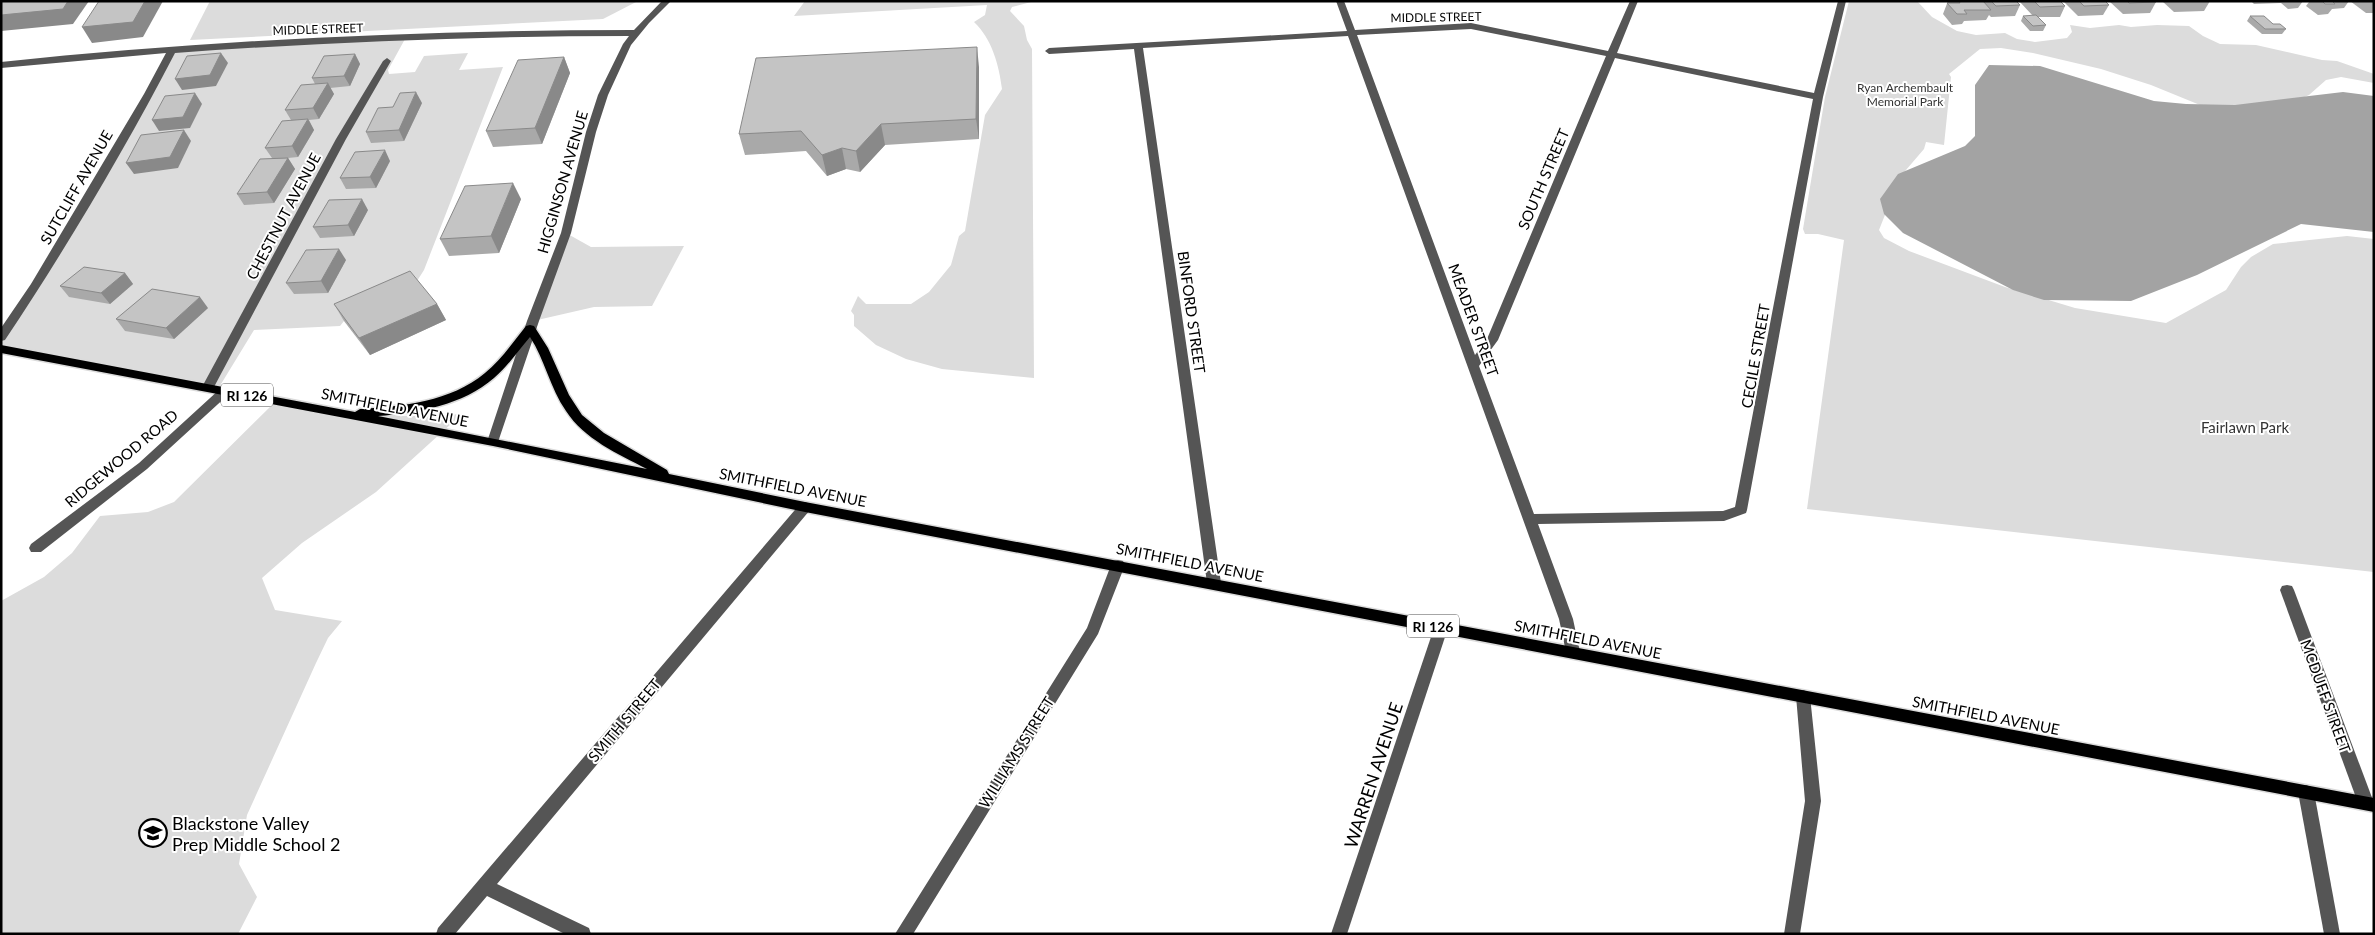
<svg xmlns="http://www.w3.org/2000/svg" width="2375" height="935" font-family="Lato,sans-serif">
<rect width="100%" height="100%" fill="#fff"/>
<g fill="#dcdcdc">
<path d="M 210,1 L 638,1 L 603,19 L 190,40 Z"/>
<path d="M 805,1 L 1035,1 L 1012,7 L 1010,11 L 1024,26 L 1027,40 L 1032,49 L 1034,378 L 942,369 L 906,359 L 876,345 L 854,326 L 854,315 L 851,311 L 858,296 L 866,304 L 911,304 L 929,292 L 951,265 L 959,236 L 965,231 L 985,115 L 1002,89 C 999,65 992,39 974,22 L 985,15 L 987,5 L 794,16 Z"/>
<path d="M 1849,1 L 1917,1 L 1932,17 L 1957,31 L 1976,35 L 2005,33 L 2017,39 L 2035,42 L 2067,38 L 2072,32 L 2070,25 L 2090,28 L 2119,25 L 2131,27 L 2157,25 L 2189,26 L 2203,36 L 2220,44 L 2256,45 L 2322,60 L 2337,61 L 2374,74 L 2374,83 L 2341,77 L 2326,80 L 2309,95 L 2272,112 L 2200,105 L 2151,85 L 2101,69 L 2033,53 L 2001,48 L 1980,49 L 1949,74 L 1951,77 L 1944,145 L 1926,142 L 1924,149 L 1900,177 L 1879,230 L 1884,238 L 1909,251 L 2005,287 L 2075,308 L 2166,323 L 2226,290 L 2241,267 L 2251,257 L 2273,244 L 2347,236 L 2374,239 L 2374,572 L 1807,509 L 1844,240 L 1818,234 L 1805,234 L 1803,229 L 1825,97 Z"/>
<path d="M 405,39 L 388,70 L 389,74 L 415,72 L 424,56 L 468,53 L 459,70 L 503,67 L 424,270 L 410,292 L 344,321 L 340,326 L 254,330 L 218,389 L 1,349 L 1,337 L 173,49 Z"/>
<path d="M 566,233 L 591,247 L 684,246 L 652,306 L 594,307 L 533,321 Z"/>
<path d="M 273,404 L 357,415 L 421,416 L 462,414 L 376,492 L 302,543 L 262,578 L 275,610 L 342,621 L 328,638 L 316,663 L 247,815 L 239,864 L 257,897 L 238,934 L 1,934 L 1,601 L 44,577 L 72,553 L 100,516 L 148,512 L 174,502 Z"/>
</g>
<path fill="#a3a3a3" d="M 1989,65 L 2040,66 L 2154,101 L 2186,104 L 2235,105 L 2343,92 L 2374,96 L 2374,232 L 2301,224 L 2197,275 L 2131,301 L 2044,300 L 2013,290 L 1903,233 L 1884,214 L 1880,199 L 1898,174 L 1965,146 L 1975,136 L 1975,85 Z"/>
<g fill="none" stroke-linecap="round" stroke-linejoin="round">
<defs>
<path id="major" d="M 530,325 L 534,326 L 548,348 L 569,395 L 582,415 L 604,433 L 667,470 L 669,474 L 805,502 L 2374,798 L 2374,812 L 805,512 L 493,446 L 1,353 L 1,345 L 355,412 L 360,409 C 404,406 450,402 485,373 C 501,360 513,342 526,326 ZM 530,337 C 545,360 550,388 566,411 C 584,439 618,454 647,469 L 378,416 C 418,413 463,405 494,378 C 508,366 518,351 530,337 Z"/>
</defs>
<use href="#major" stroke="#dbdbdb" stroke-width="3"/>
<g fill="#555" fill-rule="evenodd">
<path d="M 662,1 L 671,1 L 649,23 L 631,45 L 608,95 L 596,132 L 571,233 L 539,321 L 497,445 L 489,445 L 487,442 L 527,321 L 561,233 L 586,132 L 598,95 L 623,44 L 629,36 C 478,36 327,42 175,53 C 124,151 67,247 5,340 L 1,341 L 1,328 L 31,284 L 144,94 L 166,53 L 1,68 L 1,62 C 211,40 422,30 634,30 Z"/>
<path d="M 1336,1 L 1344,1 L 1355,30 L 1471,23 L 1608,51 L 1630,1 L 1638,1 L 1617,53 L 1814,93 L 1838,1 L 1846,1 L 1823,97 L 1747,510 L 1746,513 L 1724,521 L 1538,524 L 1573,619 L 1580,652 L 1578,656 L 1573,658 L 1568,656 L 1566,652 L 1559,619 L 1348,36 L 1143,48 L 1221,583 L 1219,587 L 1214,588 L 1209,587 L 1207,583 L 1134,49 L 1049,54 L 1045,51 L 1049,48 L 1347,31 ZM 1471,29 L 1606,56 L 1487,339 L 1475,355 L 1357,35 ZM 1615,58 L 1813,99 L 1735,507 L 1723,511 L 1534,514 L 1479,366 L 1498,340 Z"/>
<path d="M 387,58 L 391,61 L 346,139 L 214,387 L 212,390 L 204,390 L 202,387 L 336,139 L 383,61 Z"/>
<path d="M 225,387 L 229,388 L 231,391 L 229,394 L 147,469 L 41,552 L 31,552 L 29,548 L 31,544 L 139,463 L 221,388 Z"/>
<path d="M 805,502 L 810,504 L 811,507 L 810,510 L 497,884 L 589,928 L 591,934 L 565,934 L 487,896 L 455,934 L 436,934 L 438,928 L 478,881 L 800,504 Z"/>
<path d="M 1118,560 L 1123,561 L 1125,565 L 1098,634 L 913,934 L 895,934 L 1087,628 L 1111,565 L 1113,561 Z"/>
<path d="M 2287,585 L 2292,586 L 2294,590 L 2374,803 L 2371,808 L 2366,810 L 2361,808 L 2358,803 L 2280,590 L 2282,586 Z"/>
<path d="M 1441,622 L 1446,624 L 1448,628 L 1347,934 L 1331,934 L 1434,628 L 1436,624 Z"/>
<path d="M 1803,690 L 1808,692 L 1810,696 L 1821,801 L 1800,934 L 1784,934 L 1805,801 L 1796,696 L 1798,692 Z"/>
<path d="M 2306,785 L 2311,787 L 2314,792 L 2340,934 L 2324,934 L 2298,792 L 2301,787 Z"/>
</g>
<use href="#major" fill="#000" fill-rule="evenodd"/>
</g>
<g fill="#a9a9a9">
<path d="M 1948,1 L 2016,1 L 2020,5 L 2015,16 L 1991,17 L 1989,15 L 1986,20 L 1964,21 L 1962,24 L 1952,25 L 1943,14 Z"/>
<path d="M 2019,1 L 2060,1 L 2065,6 L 2060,17 L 2038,17 L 2046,25 L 2043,31 L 2030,31 L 2021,21 L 2023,16 L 2033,16 Z"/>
<path d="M 2063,1 L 2105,1 L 2109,5 L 2103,15 L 2078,16 Z"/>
<path d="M 2109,1 L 2155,1 L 2156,2 L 2150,13 L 2123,14 Z"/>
<path d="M 2162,1 L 2210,1 L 2204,11 L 2174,12 Z"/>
<path d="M 2251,1 L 2303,1 L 2298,8 L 2288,9 L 2281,3 L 2254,4 Z"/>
<path d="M 2307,1 L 2349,1 L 2344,8 L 2332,9 L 2328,14 L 2318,15 L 2306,6 L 2309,2 Z"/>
<path d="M 2350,1 L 2374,1 L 2374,13 L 2366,13 Z"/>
<path d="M 2250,16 L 2273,24 L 2286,29 L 2282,34 L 2262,34 L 2247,21 Z"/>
<path d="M 355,54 L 360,64 L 350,86 L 330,88 L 334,94 L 319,119 L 309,120 L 314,130 L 298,157 L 288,158 L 295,169 L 274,203 L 244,205 L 237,194 L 272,158 L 265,148 L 291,120 L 285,110 L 315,84 L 312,78 Z"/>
<path d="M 564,57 L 570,73 L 542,144 L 493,147 L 486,131 Z"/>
<path d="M 979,67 L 979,139 L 885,145 L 860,172 L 846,169 L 827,176 L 806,151 L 745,155 L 739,134 Z"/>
<path d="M 422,103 L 404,141 L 371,143 L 366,132 L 393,107 Z"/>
<path d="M 390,161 L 376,188 L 346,189 L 340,178 Z"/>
<path d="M 521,199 L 499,253 L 449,256 L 440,239 Z"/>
<path d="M 368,210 L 354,236 L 320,238 L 313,227 Z"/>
<path d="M 346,260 L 328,293 L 294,294 L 286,283 Z"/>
<path d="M 125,273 L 133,284 L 110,304 L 69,297 L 60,286 Z"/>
<path d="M 334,304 L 437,304 L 446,320 L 370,355 L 344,321 Z"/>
<path d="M 208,308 L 174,339 L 125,331 L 116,319 Z"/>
</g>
<g fill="#898989">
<path d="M 68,1 L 89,1 L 73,24 L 1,31 L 1,15 Z"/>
<path d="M 145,1 L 163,1 L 143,37 L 92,43 L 82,27 Z"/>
<path d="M 977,47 L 979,67 L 979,139 L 976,119 Z"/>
<path d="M 221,53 L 228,63 L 216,86 L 182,90 L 175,79 Z"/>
<path d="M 355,54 L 360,64 L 350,86 L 344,76 Z"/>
<path d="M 564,57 L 570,73 L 542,144 L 535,128 Z"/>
<path d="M 328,83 L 334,94 L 319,119 L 313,108 Z"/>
<path d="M 416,92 L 422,103 L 404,141 L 399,130 Z"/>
<path d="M 195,93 L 202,104 L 190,128 L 159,131 L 152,120 Z"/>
<path d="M 308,119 L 314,130 L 298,157 L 292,146 Z"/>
<path d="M 881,124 L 885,145 L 860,172 L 856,151 Z"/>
<path d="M 184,130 L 191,141 L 178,168 L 134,174 L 126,163 Z"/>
<path d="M 842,148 L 846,169 L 827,176 L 822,155 Z"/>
<path d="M 385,150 L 390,161 L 376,188 L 370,177 Z"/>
<path d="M 288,158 L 295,169 L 274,203 L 267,192 Z"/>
<path d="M 513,183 L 521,199 L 499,253 L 491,236 Z"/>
<path d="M 362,199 L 368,210 L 354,236 L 348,225 Z"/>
<path d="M 339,249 L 346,260 L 328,293 L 321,281 Z"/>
<path d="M 125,273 L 133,284 L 110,304 L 101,293 Z"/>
<path d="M 200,297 L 208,308 L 174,339 L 166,328 Z"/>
<path d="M 437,304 L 446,320 L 370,355 L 359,338 Z"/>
</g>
<g fill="#c4c4c4" stroke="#898989">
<path d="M 1,1 L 68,1 L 63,9 L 1,15 Z"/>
<path d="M 99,1 L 145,1 L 133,22 L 82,27 Z"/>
<path d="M 1959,1 L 1983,1 L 1991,10 L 1964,10 L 1967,14 L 1957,14 L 1947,3 L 1960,3 Z"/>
<path d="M 1991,1 L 2016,1 L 2020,5 L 1996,6 Z"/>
<path d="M 2034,1 L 2060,1 L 2065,6 L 2040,7 Z"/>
<path d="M 2079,1 L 2105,1 L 2109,5 L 2084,6 Z"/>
<path d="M 2127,1 L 2155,1 L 2156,2 L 2129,3 Z"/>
<path d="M 2322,1 L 2332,1 L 2335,4 L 2325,4 Z"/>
<path d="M 2036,15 L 2046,25 L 2033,26 L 2023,16 Z"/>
<path d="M 2250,16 L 2264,16 L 2273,24 L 2280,24 L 2286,29 L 2265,29 Z"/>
<path d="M 977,47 L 976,119 L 881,124 L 856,151 L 842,148 L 822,155 L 801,131 L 739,134 L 756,58 Z"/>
<path d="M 221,53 L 210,75 L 175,79 L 187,56 Z"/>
<path d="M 355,54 L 344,76 L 312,78 L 324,56 Z"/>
<path d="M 564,57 L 535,128 L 486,131 L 518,60 Z"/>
<path d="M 328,83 L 313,108 L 285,110 L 301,85 Z"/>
<path d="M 416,92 L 399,130 L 366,132 L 378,108 L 393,107 L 400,93 Z"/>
<path d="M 195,93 L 183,117 L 152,120 L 165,96 Z"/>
<path d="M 308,119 L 292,146 L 265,148 L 282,121 Z"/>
<path d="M 184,130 L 170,157 L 126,163 L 141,135 Z"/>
<path d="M 385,150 L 370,177 L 340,178 L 355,152 Z"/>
<path d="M 288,158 L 267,192 L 237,194 L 260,159 Z"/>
<path d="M 513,183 L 491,236 L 440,239 L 465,186 Z"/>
<path d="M 362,199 L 348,225 L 313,227 L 329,200 Z"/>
<path d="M 339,249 L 321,281 L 286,283 L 306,250 Z"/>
<path d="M 84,267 L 125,273 L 101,293 L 60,286 Z"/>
<path d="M 410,271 L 437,304 L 359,338 L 334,304 Z"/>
<path d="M 152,289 L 200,297 L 166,328 L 116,319 Z"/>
</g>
<defs>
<symbol id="school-ring" viewBox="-11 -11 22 22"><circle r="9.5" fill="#fff" stroke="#000" stroke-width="1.5"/><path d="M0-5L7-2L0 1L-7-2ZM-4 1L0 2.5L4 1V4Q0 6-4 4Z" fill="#000"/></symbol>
</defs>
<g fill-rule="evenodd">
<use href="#school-ring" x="137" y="817" width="32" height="32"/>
</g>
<g text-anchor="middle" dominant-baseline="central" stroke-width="4" stroke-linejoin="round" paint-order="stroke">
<g font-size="12" fill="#000" stroke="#fff">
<text transform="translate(1436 17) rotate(-1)">MIDDLE STREET</text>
<text transform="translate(318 29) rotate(-2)">MIDDLE STREET</text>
</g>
<g font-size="12" fill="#333" stroke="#fff">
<text x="1905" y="87">Ryan Archembault<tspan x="1905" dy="14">Memorial Park</tspan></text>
</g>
<g fill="#fff" stroke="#4c4c4c" stroke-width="1">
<rect x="221" y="383.5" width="52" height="23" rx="4"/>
<rect x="1407" y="614.5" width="52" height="23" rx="4"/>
</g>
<g font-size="14" font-weight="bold" fill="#000">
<text x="247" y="395">RI 126</text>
<text x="1433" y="626">RI 126</text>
</g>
<g font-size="15" fill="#000" stroke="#fff">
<text transform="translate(1543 179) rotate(-67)">SOUTH STREET</text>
<text transform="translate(562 182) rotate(-74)">HIGGINSON AVENUE</text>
<text transform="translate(76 187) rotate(-60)">SUTCLIFF AVENUE</text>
<text transform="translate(283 216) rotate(-62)">CHESTNUT AVENUE</text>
<text transform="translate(1192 312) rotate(82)">BINFORD STREET</text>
<text transform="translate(1474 320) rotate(70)">MEADER STREET</text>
<text transform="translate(1755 356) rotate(-80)">CECILE STREET</text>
<text transform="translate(395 407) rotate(11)">SMITHFIELD AVENUE</text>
<text transform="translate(121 458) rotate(-40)">RIDGEWOOD ROAD</text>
<text transform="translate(793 487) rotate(11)">SMITHFIELD AVENUE</text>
<text transform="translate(1190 562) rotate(11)">SMITHFIELD AVENUE</text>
<text transform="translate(1588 639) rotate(11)">SMITHFIELD AVENUE</text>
<text transform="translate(2326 696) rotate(70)">MCDUFF STREET</text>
<text transform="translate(1986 715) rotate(11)">SMITHFIELD AVENUE</text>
<text transform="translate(624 720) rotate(-50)">SMITH STREET</text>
<text transform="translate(1016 752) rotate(-58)">WILLIAMS STREET</text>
</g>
<g font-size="15" fill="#333" stroke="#fff">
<text x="2245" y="427">Fairlawn Park</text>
</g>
<g font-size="18" fill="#000" stroke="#fff">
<text transform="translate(1373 775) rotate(-72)">WARREN AVENUE</text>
</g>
<g font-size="18" fill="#000" stroke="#fff" text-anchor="start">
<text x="172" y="823">Blackstone Valley<tspan x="172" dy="21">Prep Middle School 2</tspan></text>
</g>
</g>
<rect width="2375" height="935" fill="none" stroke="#000000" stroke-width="5"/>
</svg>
